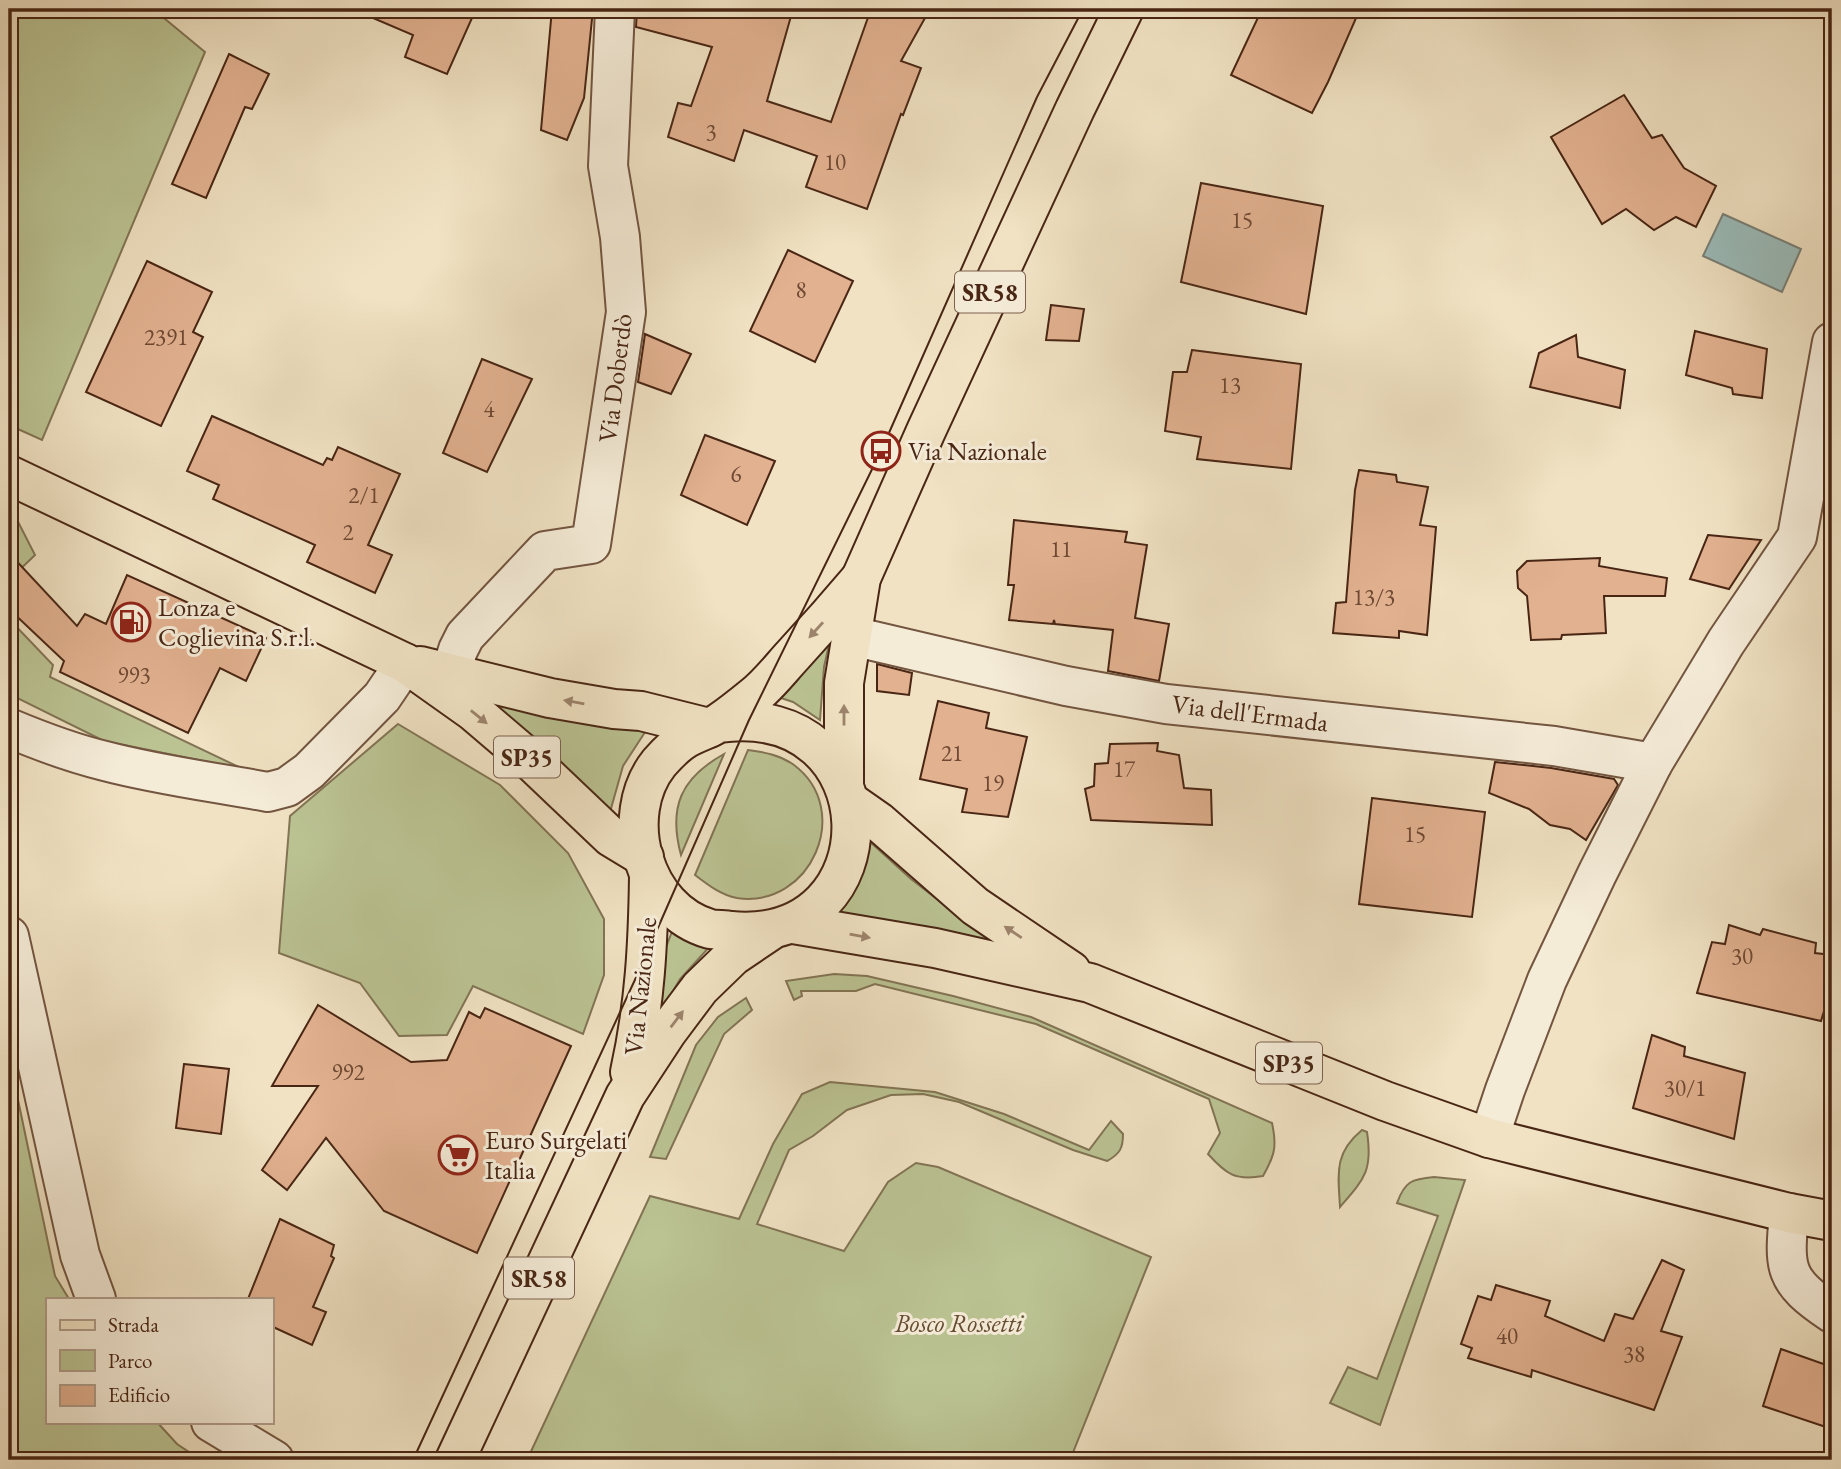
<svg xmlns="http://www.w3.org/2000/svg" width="1841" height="1469" font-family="'EB Garamond',serif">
<rect width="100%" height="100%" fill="#f0e2c3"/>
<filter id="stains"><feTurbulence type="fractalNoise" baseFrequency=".00286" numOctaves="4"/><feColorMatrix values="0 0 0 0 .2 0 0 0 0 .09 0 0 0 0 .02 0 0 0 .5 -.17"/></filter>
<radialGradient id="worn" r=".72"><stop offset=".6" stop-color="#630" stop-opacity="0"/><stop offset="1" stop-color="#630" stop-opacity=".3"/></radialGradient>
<g fill="#bbc393" stroke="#827454" stroke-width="2">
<path d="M 9,9 L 153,9 L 205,52 L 42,440 L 9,425 Z"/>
<path d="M 9,504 L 35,555 L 9,580 Z"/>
<path d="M 9,619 L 53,665 L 50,677 L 243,769 L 104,741 L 9,694 Z"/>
<path d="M 832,631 L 824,667 L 820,720 L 793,702 L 775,696 Z"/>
<path d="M 493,699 L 649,726 L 623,766 L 610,812 L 556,757 L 491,705 Z"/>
<path d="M 398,724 L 500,785 L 568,853 L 604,919 L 604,975 L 583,1034 L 473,986 L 447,1035 L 399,1036 L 360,983 L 279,953 L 290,816 Z"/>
<path d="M 748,750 C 764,752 780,755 794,765 C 854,810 811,909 737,898 C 721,895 708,885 695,875 Z"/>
<path d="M 724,754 L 681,855 C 668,807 681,778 724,754 Z"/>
<path d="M 868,840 L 911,879 L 964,920 L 993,936 L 992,942 L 928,927 L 834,915 Z"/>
<path d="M 673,929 L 713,943 L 680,979 L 646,1038 L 658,968 Z"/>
<path d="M 834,974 L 867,976 L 953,996 L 1031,1017 L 1272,1123 C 1277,1146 1275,1155 1263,1176 C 1235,1181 1226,1174 1208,1154 L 1220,1133 L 1209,1099 L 1036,1024 L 875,984 L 856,991 L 801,991 L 802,996 L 794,1000 L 786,981 Z"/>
<path d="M 746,998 L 752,1010 L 724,1034 L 666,1159 L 650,1157 L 696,1045 L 718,1017 Z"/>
<path d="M 9,1057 L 55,1276 L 69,1299 L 47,1299 L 47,1422 L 157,1422 L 177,1444 L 201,1460 L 9,1460 Z"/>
<path d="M 830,1082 L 935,1092 L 1004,1114 L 1089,1150 L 1111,1121 L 1123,1134 C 1123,1148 1120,1154 1107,1161 L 1073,1150 L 959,1102 L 923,1094 L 891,1095 L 847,1110 L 813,1136 L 789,1150 L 757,1224 L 844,1251 L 888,1182 L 916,1163 L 938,1167 L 1151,1257 L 1070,1460 L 527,1460 L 650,1196 L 739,1219 L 773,1144 L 802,1094 Z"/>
<path d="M 1362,1130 L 1367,1132 C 1373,1171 1364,1179 1340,1207 C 1338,1173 1334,1153 1362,1130 Z"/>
<path d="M 1434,1177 L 1465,1180 L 1380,1425 L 1330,1403 L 1348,1367 L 1377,1379 L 1438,1216 L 1397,1203 C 1405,1181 1412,1179 1434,1177 Z"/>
</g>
<path fill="#9bbcba" stroke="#7a8078" stroke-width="2" d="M 1723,214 L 1801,249 L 1782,292 L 1703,256 Z"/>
<g fill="#e2b190" stroke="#492614" stroke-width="2">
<path d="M 352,9 L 476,9 L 447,74 L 405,57 L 413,35 Z"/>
<path d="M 552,9 L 593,9 L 584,98 L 567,140 L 541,130 Z"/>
<path d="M 637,9 L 793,9 L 767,101 L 831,122 L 871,9 L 930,9 L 901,61 L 921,68 L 903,115 L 901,114 L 867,209 L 806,187 L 817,156 L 744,130 L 734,161 L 668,137 L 678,103 L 691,106 L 712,47 L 636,27 Z"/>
<path d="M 1262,9 L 1360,9 L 1328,82 L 1312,113 L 1231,75 Z"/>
<path d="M 229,54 L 269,74 L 252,109 L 245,107 L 206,198 L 172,184 Z"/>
<path d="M 1624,95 L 1652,138 L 1662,135 L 1684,168 L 1716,186 L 1696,227 L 1676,217 L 1654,230 L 1626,209 L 1602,224 L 1551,137 Z"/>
<path d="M 1201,183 L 1323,206 L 1306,314 L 1181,282 Z"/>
<path d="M 788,250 L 853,281 L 815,362 L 750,331 Z"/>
<path d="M 147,261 L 212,292 L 193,332 L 203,337 L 161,426 L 86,392 Z"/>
<path d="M 1051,305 L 1084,309 L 1079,341 L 1046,340 Z"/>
<path d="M 1695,331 L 1767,349 L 1762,398 L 1733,394 L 1732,388 L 1686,375 Z"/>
<path d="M 645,334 L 691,354 L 671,394 L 638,382 Z"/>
<path d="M 1576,335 L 1578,357 L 1625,370 L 1620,408 L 1530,387 L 1539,353 Z"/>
<path d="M 1192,350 L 1301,364 L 1291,469 L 1197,459 L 1201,437 L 1165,431 L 1173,372 L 1187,372 Z"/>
<path d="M 482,359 L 532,379 L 487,472 L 443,453 Z"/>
<path d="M 212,416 L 323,465 L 327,458 L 332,460 L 338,447 L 400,474 L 368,545 L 392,555 L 375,593 L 307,562 L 315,545 L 213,499 L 219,485 L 187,471 Z"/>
<path d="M 705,435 L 775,461 L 747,525 L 681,495 Z"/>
<path d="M 1359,470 L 1396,475 L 1397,482 L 1428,487 L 1420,525 L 1436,527 L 1427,635 L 1399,631 L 1399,638 L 1333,633 L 1336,603 L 1346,602 L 1355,490 Z"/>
<path d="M 1014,520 L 1127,532 L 1125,542 L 1147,545 L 1135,618 L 1169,624 L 1159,681 L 1108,671 L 1113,630 L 1055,624 L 1054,620 L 1053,624 L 1009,620 L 1014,585 L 1008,585 Z"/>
<path d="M 1708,535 L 1761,540 L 1729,589 L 1690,579 Z"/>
<path d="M 9,553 L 77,626 L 85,614 L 106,624 L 127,575 L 266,638 L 246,681 L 220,668 L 188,733 L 60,672 L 64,661 L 9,609 Z"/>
<path d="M 1600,558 L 1599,566 L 1667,578 L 1665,596 L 1604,596 L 1606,633 L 1562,635 L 1561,639 L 1531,640 L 1527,596 L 1518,588 L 1517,571 L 1527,561 Z"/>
<path d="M 877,664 L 912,673 L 909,695 L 877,691 Z"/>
<path d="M 938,701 L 989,713 L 986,728 L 1027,737 L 1008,817 L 962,812 L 967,789 L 920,779 Z"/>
<path d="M 1158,743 L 1157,751 L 1179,755 L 1184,788 L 1211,790 L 1212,825 L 1091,820 L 1085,789 L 1094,786 L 1095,764 L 1108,763 L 1110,744 Z"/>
<path d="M 1495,762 L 1551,768 L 1614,779 L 1618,785 L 1586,840 L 1570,829 L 1550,825 L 1529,809 L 1489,793 Z"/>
<path d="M 1372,798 L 1485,812 L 1472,917 L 1359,904 Z"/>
<path d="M 1729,925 L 1760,935 L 1763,929 L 1816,943 L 1815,953 L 1832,955 L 1832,985 L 1821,1021 L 1697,993 L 1712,942 L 1725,944 Z"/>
<path d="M 318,1005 L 411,1062 L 447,1060 L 469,1012 L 480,1018 L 485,1008 L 571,1046 L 477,1253 L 384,1211 L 326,1138 L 287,1190 L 262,1170 L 318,1086 L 272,1086 Z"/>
<path d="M 1652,1035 L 1685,1047 L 1684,1056 L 1745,1073 L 1734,1139 L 1633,1108 Z"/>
<path d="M 184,1064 L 229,1069 L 221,1134 L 176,1128 Z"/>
<path d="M 280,1219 L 334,1245 L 331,1256 L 334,1258 L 313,1307 L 326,1312 L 312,1345 L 271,1326 L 271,1299 L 248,1299 Z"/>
<path d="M 1662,1260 L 1684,1270 L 1661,1331 L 1682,1337 L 1654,1410 L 1532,1370 L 1531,1377 L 1468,1358 L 1472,1348 L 1461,1344 L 1478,1296 L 1491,1300 L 1496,1285 L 1550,1301 L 1545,1316 L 1604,1341 L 1615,1314 L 1633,1319 Z"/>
<path d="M 1781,1349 L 1832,1367 L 1832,1429 L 1763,1406 Z"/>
</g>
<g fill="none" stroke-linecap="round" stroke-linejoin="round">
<defs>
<g id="minor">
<path d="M 852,636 L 1066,686 L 1166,704 L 1554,746 L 1653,763"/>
<path d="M 451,672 L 458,650 L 465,636 L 545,551 L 591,544 L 626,312 L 620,237 L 608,166 L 615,9"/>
<path d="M 9,728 C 40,741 72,753 105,761 C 158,775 213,782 268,792 L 287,787 L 309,771 L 382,697 L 405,663"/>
<path d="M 9,936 L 80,1255 L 96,1299"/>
<path d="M 1489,1138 L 1505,1090 L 1547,980 L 1597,874 L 1653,763 L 1726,642 L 1797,537 L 1832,342"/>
<path d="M 1789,1213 C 1784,1269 1783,1280 1832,1313"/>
<path d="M 211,1422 L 274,1460"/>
</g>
<g id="major">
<path d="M 9,475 L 405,663 L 474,712 L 529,759 L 611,837 L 644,857"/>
<path d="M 420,666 L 550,698 L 614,709 L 641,711 L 709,728"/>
<path d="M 719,723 C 892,699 895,946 731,931 C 725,930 717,930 710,929 C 643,910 617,816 659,763 C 666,755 678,743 687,738 C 697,732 710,729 720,722 C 732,714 743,705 754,696 C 769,684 781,668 794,654 C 817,629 839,604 861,578"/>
<path d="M 844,783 L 844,683 L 861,578 L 926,431 L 1075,109 L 1124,9"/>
<path d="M 849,801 L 879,822 L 975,906 L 1071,971"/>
<path d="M 793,924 L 935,948 L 1090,983 L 1385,1101 L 1489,1138 L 1789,1213 L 1832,1221"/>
<path d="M 630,1072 C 645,1004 648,945 649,876"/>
<path d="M 455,1460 L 625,1096 L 667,1032 L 700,988 L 733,956 L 770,931"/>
</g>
</defs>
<use href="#minor" stroke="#735540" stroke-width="42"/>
<use href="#major" stroke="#492614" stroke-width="42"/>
<use href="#minor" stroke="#f5ecd8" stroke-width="38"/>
<use href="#major" stroke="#f0e2c3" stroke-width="38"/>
<path stroke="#492614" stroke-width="2" d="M 413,1460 L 639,971 L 749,720 L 881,451 L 1037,97 L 1083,9"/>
</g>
<defs><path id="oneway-solid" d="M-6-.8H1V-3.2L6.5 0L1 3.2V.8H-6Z" transform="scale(1.75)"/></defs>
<g fill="#9c846c">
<use href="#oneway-solid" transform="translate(816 630) rotate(132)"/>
<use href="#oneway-solid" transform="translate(574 702) rotate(-170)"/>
<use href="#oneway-solid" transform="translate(844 715) rotate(-90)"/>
<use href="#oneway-solid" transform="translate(479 717) rotate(39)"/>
<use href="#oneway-solid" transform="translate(1013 932) rotate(-146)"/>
<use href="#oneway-solid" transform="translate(860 936) rotate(10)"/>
<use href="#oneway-solid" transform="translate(677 1019) rotate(-53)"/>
</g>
<defs>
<symbol id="bus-ring" viewBox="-11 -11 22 22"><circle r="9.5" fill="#f5ecd8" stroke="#8f2418" stroke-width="1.5"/><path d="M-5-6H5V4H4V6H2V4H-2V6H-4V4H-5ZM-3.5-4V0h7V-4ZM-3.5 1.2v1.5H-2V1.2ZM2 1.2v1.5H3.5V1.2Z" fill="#8f2418"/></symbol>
<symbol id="fuel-ring" viewBox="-11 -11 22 22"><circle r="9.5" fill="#f5ecd8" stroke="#8f2418" stroke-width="1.5"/><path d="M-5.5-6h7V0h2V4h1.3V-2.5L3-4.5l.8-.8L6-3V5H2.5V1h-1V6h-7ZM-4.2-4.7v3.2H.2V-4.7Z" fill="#8f2418"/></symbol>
<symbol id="supermarket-ring" viewBox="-11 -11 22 22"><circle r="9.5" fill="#f5ecd8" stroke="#8f2418" stroke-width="1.5"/><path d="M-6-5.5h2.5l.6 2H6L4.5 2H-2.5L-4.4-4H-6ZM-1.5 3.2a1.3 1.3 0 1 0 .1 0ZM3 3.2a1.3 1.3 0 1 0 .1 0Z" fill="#8f2418"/></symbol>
</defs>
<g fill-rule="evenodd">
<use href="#bus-ring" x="859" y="429" width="44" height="44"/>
<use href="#fuel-ring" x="109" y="600" width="44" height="44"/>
<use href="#supermarket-ring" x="436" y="1133" width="44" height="44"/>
</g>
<g text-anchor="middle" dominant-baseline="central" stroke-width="6" stroke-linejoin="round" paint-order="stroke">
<g font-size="23" fill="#6f4933">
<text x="711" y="132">3</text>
<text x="835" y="162">10</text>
<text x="1242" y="220">15</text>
<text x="801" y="290">8</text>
<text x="166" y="337">2391</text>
<text x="1230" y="385">13</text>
<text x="489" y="409">4</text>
<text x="736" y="474">6</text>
<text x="364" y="495">2/1</text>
<text x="348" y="532">2</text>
<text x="1061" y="549">11</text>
<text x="1374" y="597">13/3</text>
<text x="134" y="675">993</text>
<text x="952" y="753">21</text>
<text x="1124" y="769">17</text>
<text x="993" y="783">19</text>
<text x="1415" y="834">15</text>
<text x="1742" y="956">30</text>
<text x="348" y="1072">992</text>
<text x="1685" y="1088">30/1</text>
<text x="1507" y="1336">40</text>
<text x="1634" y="1354">38</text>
</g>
<g fill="#f5ecd8" stroke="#7d614f" stroke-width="2">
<rect x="955" y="271.5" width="70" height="41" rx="5"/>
<rect x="494" y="736.5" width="66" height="41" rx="5"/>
<rect x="1256" y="1042.5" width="66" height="41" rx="5"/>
<rect x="504" y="1257.5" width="70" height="41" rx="5"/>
</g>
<g font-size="24" font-weight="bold" fill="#492614">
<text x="990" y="292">SR58</text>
<text x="527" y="757">SP35</text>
<text x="1289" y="1063">SP35</text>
<text x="539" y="1278">SR58</text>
</g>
<g font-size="26" fill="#492614" stroke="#f5ecd8">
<text transform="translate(615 378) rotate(-83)">Via Doberdò</text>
<text transform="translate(1250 713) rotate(7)">Via dell'Ermada</text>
<text transform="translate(640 986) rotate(-84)">Via Nazionale</text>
</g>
<g font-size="26" fill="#492614" stroke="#f5ecd8" text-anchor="start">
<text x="908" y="451">Via Nazionale</text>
<text x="158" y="607">Lonza e<tspan x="158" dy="30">Coglievina S.r.l.</tspan></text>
<text x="485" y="1140">Euro Surgelati<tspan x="485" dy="30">Italia</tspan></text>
</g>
<g font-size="26" font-style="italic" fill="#664d34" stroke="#f5ecd8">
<text x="959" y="1323">Bosco Rossetti</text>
</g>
</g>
<rect width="1841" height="1469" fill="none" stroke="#f0e2c3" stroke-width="35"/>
<rect x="10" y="10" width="1820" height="1448" fill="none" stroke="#492614" stroke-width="3.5"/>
<rect x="18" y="18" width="1806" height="1434" fill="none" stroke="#492614" stroke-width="2"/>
<rect x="46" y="1298" width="228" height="126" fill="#f5ecd8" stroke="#b09d8a" stroke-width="2"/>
<rect x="60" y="1320" width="35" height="10" fill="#f0e2c3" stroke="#b09d8a" stroke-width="2"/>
<text x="108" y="1332" font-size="21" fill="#492614">Strada</text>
<rect x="60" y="1350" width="35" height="21" fill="#bbc393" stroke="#b09d8a" stroke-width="2"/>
<text x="108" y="1368" font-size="21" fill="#492614">Parco</text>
<rect x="60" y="1385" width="35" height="21" fill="#e2b190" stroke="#b09d8a" stroke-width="2"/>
<text x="108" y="1402" font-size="21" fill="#492614">Edificio</text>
<rect width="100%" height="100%" filter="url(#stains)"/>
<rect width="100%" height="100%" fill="url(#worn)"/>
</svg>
